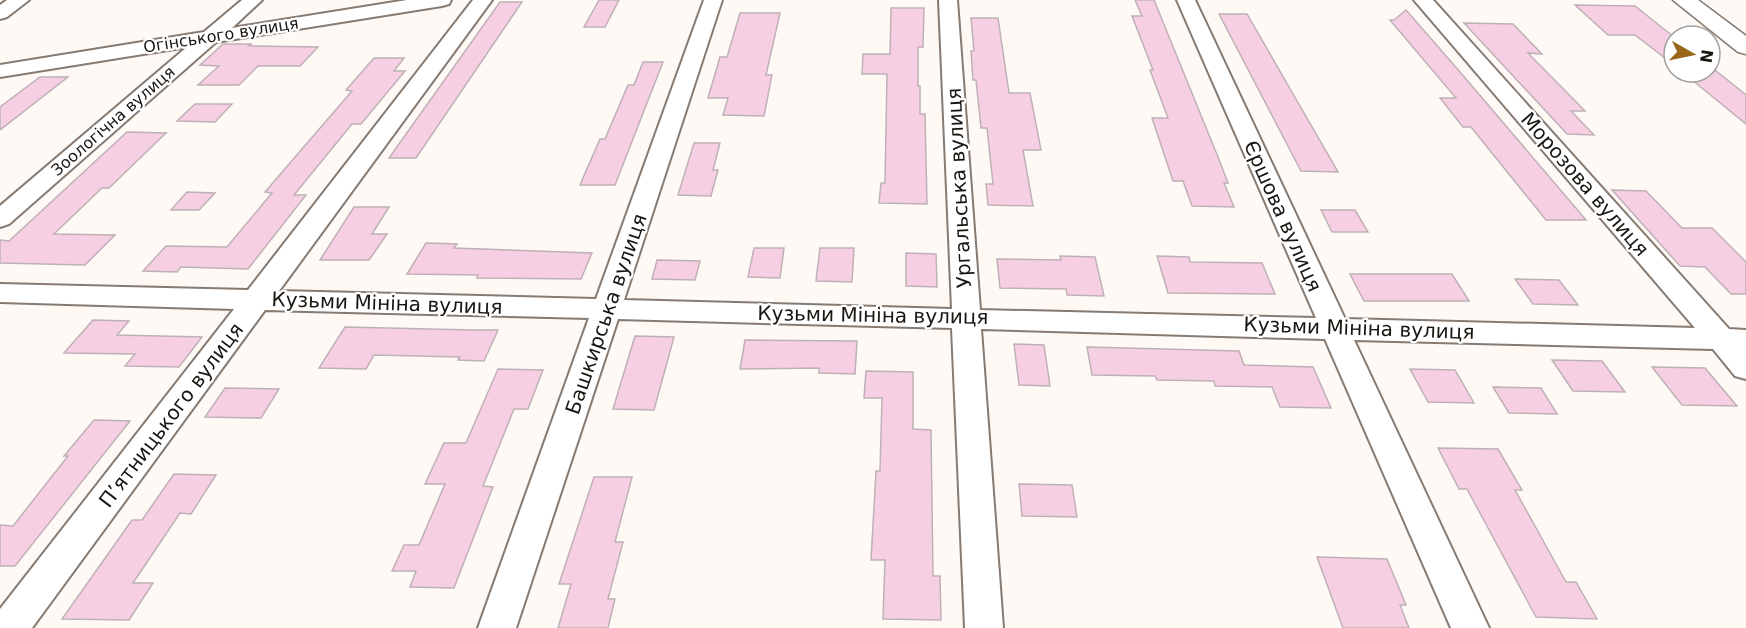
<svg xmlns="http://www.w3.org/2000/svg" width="1746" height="628" font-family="'DejaVu Sans',sans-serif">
<rect width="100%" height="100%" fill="#fef9f5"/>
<g fill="#f6d0e2" stroke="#bfb0b7" stroke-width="1.5">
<path d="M 599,0 L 619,0 L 605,27 L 584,27 Z"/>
<path d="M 1135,0 L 1154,0 L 1218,157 L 1228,183 L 1224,183 L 1234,207 L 1192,206 L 1183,181 L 1173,181 L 1152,118 L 1168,118 L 1150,70 L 1153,70 L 1132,16 L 1142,16 Z"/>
<path d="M 500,2 L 522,2 L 416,158 L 389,158 Z"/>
<path d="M 1575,5 L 1635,6 L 1674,37 L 1674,65 L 1635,35 L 1608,35 Z"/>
<path d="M 891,8 L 924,8 L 923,47 L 918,47 L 918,86 L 920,86 L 920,114 L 925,114 L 927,204 L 879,203 L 881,183 L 885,183 L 887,74 L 862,74 L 863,54 L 890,54 Z"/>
<path d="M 1406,10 L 1460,72 L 1586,220 L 1546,220 L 1471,127 L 1463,127 L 1440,98 L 1456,98 L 1390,20 L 1394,20 Z"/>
<path d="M 740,13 L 780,13 L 766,75 L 772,75 L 764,116 L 723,115 L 728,98 L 708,98 L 720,57 L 727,57 Z"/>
<path d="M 1219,14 L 1247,14 L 1338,172 L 1301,171 Z"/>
<path d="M 971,18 L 998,18 L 1009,93 L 1030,93 L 1041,150 L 1023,150 L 1033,206 L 988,205 L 986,184 L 993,184 L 987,128 L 981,128 L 976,80 L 973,80 L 971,51 L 974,51 Z"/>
<path d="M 1464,23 L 1513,24 L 1542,54 L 1528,53 L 1585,111 L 1571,111 L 1594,135 L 1567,134 Z"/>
<path d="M 223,44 L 251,44 L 249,46 L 318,47 L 300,66 L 258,66 L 239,85 L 198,85 L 219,66 L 200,65 Z"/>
<path d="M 374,58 L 404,58 L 394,71 L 405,71 L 361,124 L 352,124 L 294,195 L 306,195 L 248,269 L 181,267 L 177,272 L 143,271 L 166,246 L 227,247 L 272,193 L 265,192 L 352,91 L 346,90 Z"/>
<path d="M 643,62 L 663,62 L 615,185 L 580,185 L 600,139 L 605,139 L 628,85 L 634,85 Z"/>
<path d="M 1710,66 L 1746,95 L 1746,124 L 1686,75 L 1710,75 Z"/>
<path d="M 40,77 L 68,77 L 0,130 L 0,107 Z"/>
<path d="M 195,104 L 232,104 L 215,122 L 177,121 Z"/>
<path d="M 127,132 L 166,133 L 109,188 L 102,188 L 54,234 L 115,235 L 85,265 L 0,263 L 0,240 L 9,241 Z"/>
<path d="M 694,143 L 720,143 L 713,170 L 718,170 L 711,196 L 678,195 Z"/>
<path d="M 1612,190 L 1646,191 L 1682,228 L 1712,228 L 1746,262 L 1746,294 L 1731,294 L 1705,267 L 1680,266 Z"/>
<path d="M 187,192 L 215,193 L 199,210 L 171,210 Z"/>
<path d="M 354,207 L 389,207 L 372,234 L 387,234 L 369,260 L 320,260 Z"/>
<path d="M 1321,210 L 1355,210 L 1368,232 L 1332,232 Z"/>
<path d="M 426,243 L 457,244 L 454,248 L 592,253 L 581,279 L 477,278 L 478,275 L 407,274 Z"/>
<path d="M 754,248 L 784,248 L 780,278 L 748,277 Z"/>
<path d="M 820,248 L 854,248 L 852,282 L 816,281 Z"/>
<path d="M 906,253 L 936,254 L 937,287 L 906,286 Z"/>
<path d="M 1060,256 L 1095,257 L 1104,296 L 1067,295 L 1066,289 L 1000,288 L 997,259 L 1061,260 Z"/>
<path d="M 1157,256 L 1189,257 L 1190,262 L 1262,263 L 1275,294 L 1168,293 Z"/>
<path d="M 657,260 L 700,261 L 695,280 L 652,279 Z"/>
<path d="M 1350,274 L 1452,274 L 1469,301 L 1364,301 Z"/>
<path d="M 1515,279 L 1559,280 L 1578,305 L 1533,304 Z"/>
<path d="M 93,320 L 129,321 L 117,335 L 202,337 L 179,367 L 125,366 L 135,354 L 64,353 Z"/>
<path d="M 345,327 L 473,330 L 498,330 L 484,361 L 458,360 L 460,357 L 374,355 L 366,369 L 319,368 Z"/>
<path d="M 635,336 L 674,337 L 654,410 L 613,409 Z"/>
<path d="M 745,340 L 857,341 L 855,374 L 819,373 L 819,368 L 740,369 Z"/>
<path d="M 1014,344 L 1044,345 L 1050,386 L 1019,385 Z"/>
<path d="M 1087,347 L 1239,351 L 1244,365 L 1313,367 L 1331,408 L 1280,407 L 1272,387 L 1215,386 L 1214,381 L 1157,380 L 1155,376 L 1092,375 Z"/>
<path d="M 1552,360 L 1602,361 L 1625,392 L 1573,391 Z"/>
<path d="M 1652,367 L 1705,368 L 1737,406 L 1682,405 Z"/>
<path d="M 498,369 L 543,370 L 528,409 L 514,409 L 483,486 L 493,487 L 454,588 L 410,587 L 416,571 L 392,571 L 404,545 L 419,545 L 445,484 L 425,484 L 444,443 L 466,443 Z"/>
<path d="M 1410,369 L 1455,370 L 1474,403 L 1428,402 Z"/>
<path d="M 866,371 L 913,372 L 913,429 L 931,430 L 933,576 L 940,576 L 941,620 L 883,619 L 885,560 L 871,560 L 876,471 L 880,471 L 882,398 L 864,398 Z"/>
<path d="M 1493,387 L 1541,388 L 1557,414 L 1509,413 Z"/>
<path d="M 225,388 L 279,389 L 261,418 L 205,417 Z"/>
<path d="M 94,420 L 130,421 L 15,566 L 0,566 L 0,525 L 13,526 L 68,456 L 64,456 Z"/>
<path d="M 1438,448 L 1498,449 L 1522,490 L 1515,490 L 1566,582 L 1576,582 L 1597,619 L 1536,617 L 1467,489 L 1459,489 Z"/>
<path d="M 174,474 L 216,475 L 191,514 L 180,513 L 133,583 L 153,583 L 129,620 L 62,619 L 132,520 L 142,520 Z"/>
<path d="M 594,477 L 632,477 L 615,542 L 623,542 L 608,599 L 615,599 L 608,628 L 558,628 L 571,584 L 559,584 Z"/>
<path d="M 1019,484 L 1072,485 L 1077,517 L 1022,516 Z"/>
<path d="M 1317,557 L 1387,559 L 1406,605 L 1400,605 L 1409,628 L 1343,628 Z"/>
</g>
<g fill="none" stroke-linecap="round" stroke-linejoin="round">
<defs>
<g id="street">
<path d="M 7,0 L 29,0 L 7,17 L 0,19 L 0,5 Z"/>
<path d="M 242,0 L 262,0 L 232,28 L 407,0 L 451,0 L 449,4 L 442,6 L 216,42 L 9,224 L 0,227 L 0,206 L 187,47 L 0,77 L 0,65 L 204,32 Z"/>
<path d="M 473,0 L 492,0 L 279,291 L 596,299 L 704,0 L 722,0 L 624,300 L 952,309 L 939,0 L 957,0 L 980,310 L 1316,318 L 1177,0 L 1195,0 L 1345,319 L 1695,328 L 1414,0 L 1433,0 L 1729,329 L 1746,330 L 1746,379 L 1735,376 L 1713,349 L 1354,340 L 1489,628 L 1451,628 L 1325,339 L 981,329 L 1003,628 L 965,628 L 952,328 L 618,319 L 516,628 L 478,628 L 589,318 L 265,310 L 32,628 L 0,628 L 0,609 L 234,309 L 0,302 L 0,284 L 248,290 Z"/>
</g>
<path id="primary" d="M 1673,0 L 1698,0 L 1746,36 L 1746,54 L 1738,52 Z"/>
</defs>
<use href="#street" stroke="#867a71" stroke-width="4"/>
<use href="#primary" stroke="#867a71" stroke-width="3"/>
<use href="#street" fill="#fff" fill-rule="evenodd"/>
<use href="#primary" fill="#fff" fill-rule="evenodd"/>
</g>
<g text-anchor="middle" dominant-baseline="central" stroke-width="4.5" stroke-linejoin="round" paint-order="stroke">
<g font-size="16" fill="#191511" stroke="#fff">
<text transform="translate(221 35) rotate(-9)">Огінського вулиця</text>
<text transform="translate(113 121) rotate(-41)">Зоологічна вулиця</text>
</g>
<g font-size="20" fill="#191511" stroke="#fff">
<text transform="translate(1585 184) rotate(49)">Морозова вулиця</text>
<text transform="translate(959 188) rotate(-93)">Ургальська вулиця</text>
<text transform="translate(1283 216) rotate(66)">Єршова вулиця</text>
<text transform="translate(387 303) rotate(2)">Кузьми Мініна вулиця</text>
<text transform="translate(606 314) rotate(-71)">Башкирська вулиця</text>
<text transform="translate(873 315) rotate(1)">Кузьми Мініна вулиця</text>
<text transform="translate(1359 328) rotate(2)">Кузьми Мініна вулиця</text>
<text transform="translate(171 415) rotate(-53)">П’ятницького вулиця</text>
</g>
</g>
<g transform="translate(1692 54) rotate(99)"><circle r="28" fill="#ffffff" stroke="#a3a1a0" stroke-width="1.5"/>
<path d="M0-4.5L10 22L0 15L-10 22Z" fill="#98671a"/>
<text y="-9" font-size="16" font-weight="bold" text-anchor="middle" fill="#191511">N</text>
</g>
</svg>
